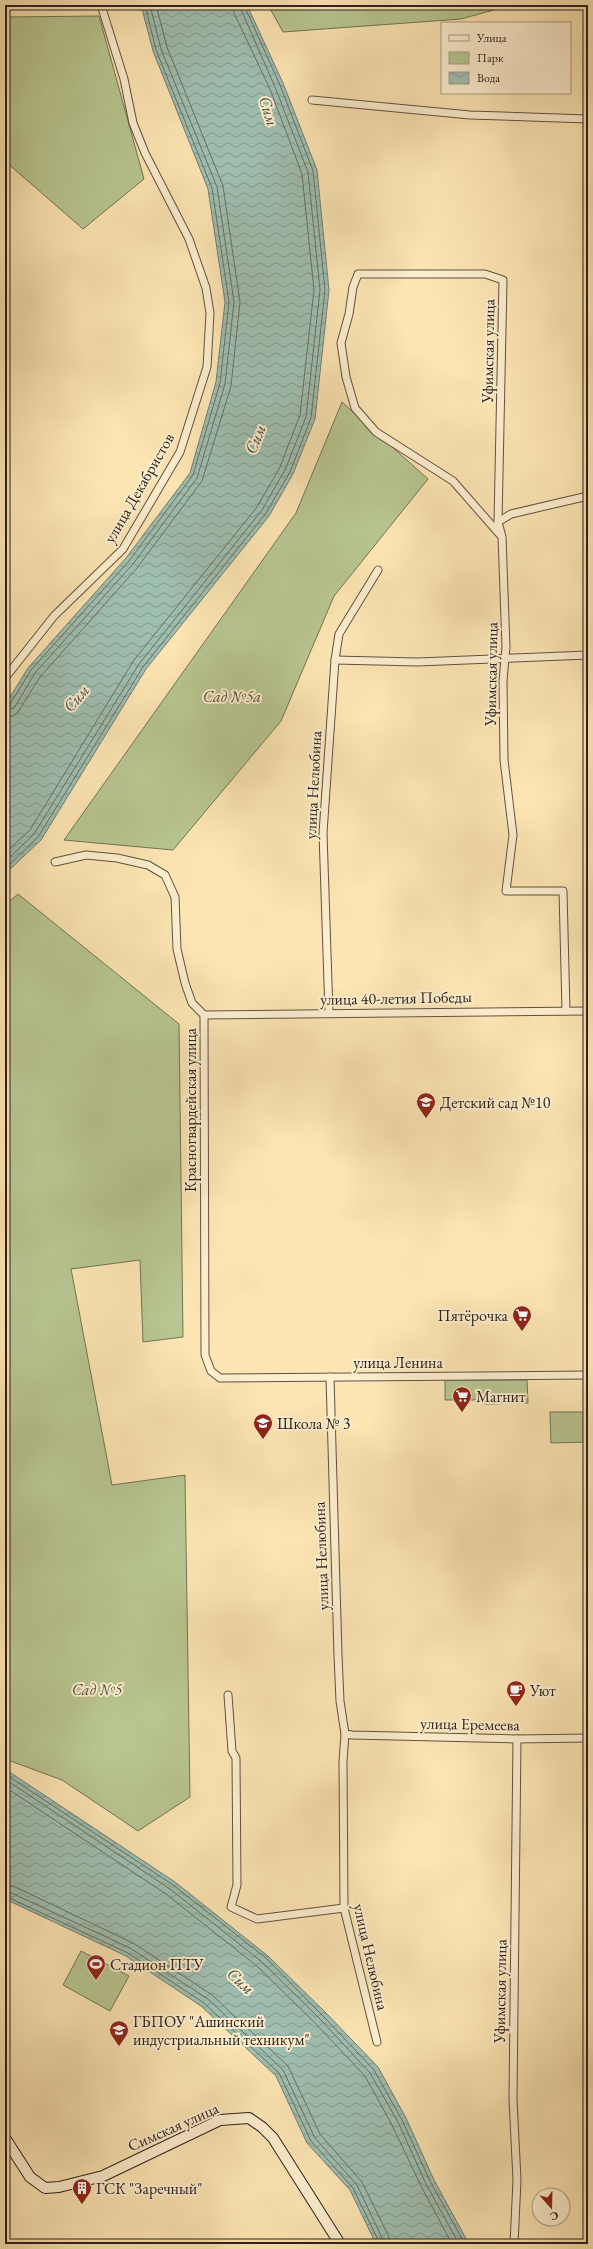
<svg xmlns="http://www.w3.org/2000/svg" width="593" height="2249" font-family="'EB Garamond',serif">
<defs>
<pattern id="water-waves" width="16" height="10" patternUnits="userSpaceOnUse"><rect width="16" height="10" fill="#9fbfb1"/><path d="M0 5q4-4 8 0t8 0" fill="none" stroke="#829b8f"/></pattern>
</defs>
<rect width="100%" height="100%" fill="#fce5b3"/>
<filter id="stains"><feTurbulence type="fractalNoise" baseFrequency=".005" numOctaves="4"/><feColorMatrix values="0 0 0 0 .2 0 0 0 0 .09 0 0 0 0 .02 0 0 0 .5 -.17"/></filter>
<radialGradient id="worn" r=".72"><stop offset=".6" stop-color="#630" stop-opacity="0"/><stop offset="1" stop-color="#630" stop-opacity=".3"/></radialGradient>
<g fill="#b8c691" stroke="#727356">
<path d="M 268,5 L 512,5 L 461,19 L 283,32 Z"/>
<path d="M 99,16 L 144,179 L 83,229 L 5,161 L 5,17 Z"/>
<path d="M 342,402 L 428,479 L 334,596 L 281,721 L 173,850 L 64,840 L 296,513 Z"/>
<path d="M 18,894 L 179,1024 L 183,1337 L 143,1342 L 140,1260 L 71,1269 L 112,1485 L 185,1475 L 190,1797 L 138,1831 L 62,1780 L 5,1759 L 5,905 Z"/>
<path d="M 445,1380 L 527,1380 L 528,1403 L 485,1404 L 479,1400 L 445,1400 Z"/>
<path d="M 550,1412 L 588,1412 L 588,1442 L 551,1443 Z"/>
<path d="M 81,1951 L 129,1976 L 110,2011 L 63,1985 Z"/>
</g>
<g fill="url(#water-waves)" stroke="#717f75">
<path d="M 141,5 L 247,5 L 283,83 L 317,170 L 329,290 L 315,419 L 293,474 L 269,516 L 146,669 L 41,840 L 5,874 L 5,705 L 28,668 L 126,558 L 190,473 L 216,382 L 225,302 L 208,189 L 153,51 Z"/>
<path d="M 5,1769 L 175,1882 L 268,1956 L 327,2014 L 378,2067 L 406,2118 L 434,2180 L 469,2244 L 376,2244 L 350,2190 L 307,2143 L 276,2076 L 201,2006 L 126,1956 L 5,1899 Z"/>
</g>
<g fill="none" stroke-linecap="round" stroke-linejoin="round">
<g stroke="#667066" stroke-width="1">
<path d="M 5,706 L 10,704 L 31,670 L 129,561 L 193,475 L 220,383 L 229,302 L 212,188 L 156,50 L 145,5"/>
<path d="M 5,711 L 14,708 L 35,673 L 133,564 L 197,478 L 225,384 L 234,302 L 217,187 L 161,49 L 150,5"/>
<path d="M 5,717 L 12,716 L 18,712 L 40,677 L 137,568 L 202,481 L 231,386 L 240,302 L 223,186 L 167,47 L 156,5"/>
<path d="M 5,853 L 30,830 L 134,660 L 257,507 L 280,467 L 300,415 L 314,290 L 302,174 L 270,89 L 234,13 L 233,5"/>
<path d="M 5,862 L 34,834 L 139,664 L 262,510 L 285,470 L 306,417 L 320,290 L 308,172 L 275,87 L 239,5"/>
<path d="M 5,869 L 38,837 L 143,667 L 266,513 L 290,472 L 311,418 L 325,290 L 313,171 L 280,85 L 244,5"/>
<path d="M 5,1774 L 173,1885 L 266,1958 L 324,2017 L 374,2070 L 402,2120 L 430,2181 L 465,2244"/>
<path d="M 5,1779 L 170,1889 L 262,1962 L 321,2020 L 370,2073 L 398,2122 L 426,2184 L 459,2244"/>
<path d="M 5,1787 L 166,1894 L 258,1967 L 316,2024 L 365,2076 L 392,2125 L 421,2186 L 452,2244"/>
<path d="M 5,1884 L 13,1886 L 133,1943 L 212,1995 L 288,2066 L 320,2134 L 362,2182 L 389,2237 L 391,2244"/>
<path d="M 5,1890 L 130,1948 L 208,1999 L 283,2070 L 315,2138 L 357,2185 L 385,2244"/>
<path d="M 5,1896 L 128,1953 L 204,2003 L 279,2073 L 311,2141 L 353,2188 L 380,2244"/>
</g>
<defs>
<g id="minor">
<path d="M 312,100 L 470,115 L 588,119"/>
<path d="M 498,522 L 511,514 L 588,496"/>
<path d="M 502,537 L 453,481 L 376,432 L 355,408 L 346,377 L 341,343 L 349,314 L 353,287 L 358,274 L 485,274 L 503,280 L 498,522 L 502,537 L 506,647 L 503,681 L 504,760 L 513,835 L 506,891 L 563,891 L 566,1011"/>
<path d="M 335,660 L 418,662 L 588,655"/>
<path d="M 5,678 L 54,616 L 123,549 L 180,452 L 207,367 L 210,313 L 206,288 L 189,239 L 145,153 L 133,123 L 124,79 L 101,5"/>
<path d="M 55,862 L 86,855 L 117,858 L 148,865 L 165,875 L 175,897 L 177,949 L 185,983 L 192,1003 L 204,1015 L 205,1355 L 211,1371 L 220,1378 L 588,1375"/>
<path d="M 329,1013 L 323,833 L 335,660 L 339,634 L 378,570"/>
<path d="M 204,1015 L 588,1011"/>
<path d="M 330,1377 L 338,1655 L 340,1701 L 345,1734 L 352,1735 L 517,1739 L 588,1738"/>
<path d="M 228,1695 L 232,1751 L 236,1758 L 237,1885 L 231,1907 L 257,1919 L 344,1908"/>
<path d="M 345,1734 L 343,1762 L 344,1908 L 377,2042"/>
<path d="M 514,2244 L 517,2180 L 513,2099 L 517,1739"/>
</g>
<path id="secondary" d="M 5,2138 L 30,2177 L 45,2188 L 59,2187 L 103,2176 L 220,2120 L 249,2118 L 262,2127 L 273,2138 L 340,2244"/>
</defs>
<use href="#minor" stroke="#615142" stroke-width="9"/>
<use href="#secondary" stroke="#2d201c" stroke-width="12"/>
<use href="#minor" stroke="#fdeece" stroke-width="7"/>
<use href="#secondary" stroke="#fdeece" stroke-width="10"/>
</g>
<defs>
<symbol id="school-pin" viewBox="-11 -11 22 30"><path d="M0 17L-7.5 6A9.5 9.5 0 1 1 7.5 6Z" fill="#8f2418" stroke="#fdeece"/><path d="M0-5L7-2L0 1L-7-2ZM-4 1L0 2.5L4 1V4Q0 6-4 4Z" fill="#fff"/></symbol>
<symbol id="supermarket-pin" viewBox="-11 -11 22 30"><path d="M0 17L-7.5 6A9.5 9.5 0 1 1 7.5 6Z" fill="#8f2418" stroke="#fdeece"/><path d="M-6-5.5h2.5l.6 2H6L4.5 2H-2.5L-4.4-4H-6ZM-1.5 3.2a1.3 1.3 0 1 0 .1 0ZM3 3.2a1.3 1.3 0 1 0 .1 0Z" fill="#fff"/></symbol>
<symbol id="cafe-pin" viewBox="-11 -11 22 30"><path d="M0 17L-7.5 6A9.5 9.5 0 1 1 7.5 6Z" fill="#8f2418" stroke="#fdeece"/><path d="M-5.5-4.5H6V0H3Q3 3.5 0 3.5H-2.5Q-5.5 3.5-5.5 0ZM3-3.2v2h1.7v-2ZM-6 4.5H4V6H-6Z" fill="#fff"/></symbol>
<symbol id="stadium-pin" viewBox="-11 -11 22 30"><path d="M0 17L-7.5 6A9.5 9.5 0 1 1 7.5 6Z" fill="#8f2418" stroke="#fdeece"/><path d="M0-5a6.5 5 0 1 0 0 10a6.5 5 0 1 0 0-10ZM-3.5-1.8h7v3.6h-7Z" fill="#fff"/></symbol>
<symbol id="university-pin" viewBox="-11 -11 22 30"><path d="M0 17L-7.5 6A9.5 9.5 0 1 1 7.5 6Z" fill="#8f2418" stroke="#fdeece"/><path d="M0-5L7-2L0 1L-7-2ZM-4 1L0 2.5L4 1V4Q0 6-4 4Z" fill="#fff"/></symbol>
<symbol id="building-pin" viewBox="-11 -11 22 30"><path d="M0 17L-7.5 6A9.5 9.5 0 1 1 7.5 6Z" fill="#8f2418" stroke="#fdeece"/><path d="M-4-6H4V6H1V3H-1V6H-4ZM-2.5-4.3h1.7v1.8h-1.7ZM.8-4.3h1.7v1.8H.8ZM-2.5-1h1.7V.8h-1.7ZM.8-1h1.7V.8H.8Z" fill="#fff"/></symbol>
</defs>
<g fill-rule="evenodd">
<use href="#school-pin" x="415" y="1091" width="22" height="30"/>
<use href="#supermarket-pin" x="511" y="1304" width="22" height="30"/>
<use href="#supermarket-pin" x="451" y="1385" width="22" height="30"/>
<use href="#school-pin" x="252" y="1412" width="22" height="30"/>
<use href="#cafe-pin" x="505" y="1679" width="22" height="30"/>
<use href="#stadium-pin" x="85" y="1953" width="22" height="30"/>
<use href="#university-pin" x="108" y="2019" width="22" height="30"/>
<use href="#building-pin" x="71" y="2177" width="22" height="30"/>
</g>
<g text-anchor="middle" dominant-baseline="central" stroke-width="4" stroke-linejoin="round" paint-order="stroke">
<g font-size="16" fill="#2d201c" stroke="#fdeece">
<text transform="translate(488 351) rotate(-89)">Уфимская улица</text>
<text transform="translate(139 488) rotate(-60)">улица Декабристов</text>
<text transform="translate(491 674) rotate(-89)">Уфимская улица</text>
<text transform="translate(313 785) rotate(-87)">улица Нелюбина</text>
<text transform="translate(396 998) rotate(-1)">улица 40-летия Победы</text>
<text transform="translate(190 1110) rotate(-90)">Красногвардейская улица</text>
<text x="398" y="1362">улица Ленина</text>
<text transform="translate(321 1556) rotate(-92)">улица Нелюбина</text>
<text transform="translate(470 1724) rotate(1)">улица Еремеева</text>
<text transform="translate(371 1957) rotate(77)">улица Нелюбина</text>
<text transform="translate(500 1991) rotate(-89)">Уфимская улица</text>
<text transform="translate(173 2127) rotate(-24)">Симская улица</text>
</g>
<g font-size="16" font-style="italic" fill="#57523f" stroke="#fdeece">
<text x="232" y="696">Сад №5а</text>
<text x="97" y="1689">Сад №5</text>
</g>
<g font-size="16" fill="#2d201c" stroke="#fdeece" text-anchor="start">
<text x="440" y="1102">Детский сад №10</text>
<text x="508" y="1315" text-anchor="end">Пятёрочка</text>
<text x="476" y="1396">Магнит</text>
<text x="277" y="1423">Школа № 3</text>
<text x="530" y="1690">Уют</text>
<text x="110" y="1964">Стадион ПТУ</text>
<text x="133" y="2021">ГБПОУ "Ашинский<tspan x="133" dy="18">индустриальный техникум"</tspan></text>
<text x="96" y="2188">ГСК "Заречный"</text>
</g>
<g font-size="17" font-style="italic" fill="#4f5049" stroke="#fdeece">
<text transform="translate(269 111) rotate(72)">Сим</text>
<text transform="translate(255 439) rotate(-68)">Сим</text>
<text transform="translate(76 698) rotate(-49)">Сим</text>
<text transform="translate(241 1981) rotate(43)">Сим</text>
</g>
</g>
<rect width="593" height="2249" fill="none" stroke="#fce5b3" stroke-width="20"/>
<rect x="6" y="6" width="581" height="2237" fill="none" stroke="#2d201c" stroke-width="2"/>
<rect x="10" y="10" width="573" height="2229" fill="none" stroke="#2d201c"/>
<rect x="441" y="22" width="130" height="72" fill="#fdeece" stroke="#aa9c87"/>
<rect x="449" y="35" width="20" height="6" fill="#fdeece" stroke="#aa9c87"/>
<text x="477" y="42" font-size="12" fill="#2d201c">Улица</text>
<rect x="449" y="52" width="20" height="12" fill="#b8c691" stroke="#aa9c87"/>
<text x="477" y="62" font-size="12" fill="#2d201c">Парк</text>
<rect x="449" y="72" width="20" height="12" fill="url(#water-waves)" stroke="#aa9c87"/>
<text x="477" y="82" font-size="12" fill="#2d201c">Вода</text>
<g transform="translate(551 2207) rotate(160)"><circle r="19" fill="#fdeece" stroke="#aa9c87"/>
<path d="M0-3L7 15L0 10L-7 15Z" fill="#8f2418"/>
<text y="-6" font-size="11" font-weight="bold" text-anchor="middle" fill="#2d201c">С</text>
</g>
<rect width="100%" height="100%" filter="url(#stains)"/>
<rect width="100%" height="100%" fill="url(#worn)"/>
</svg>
